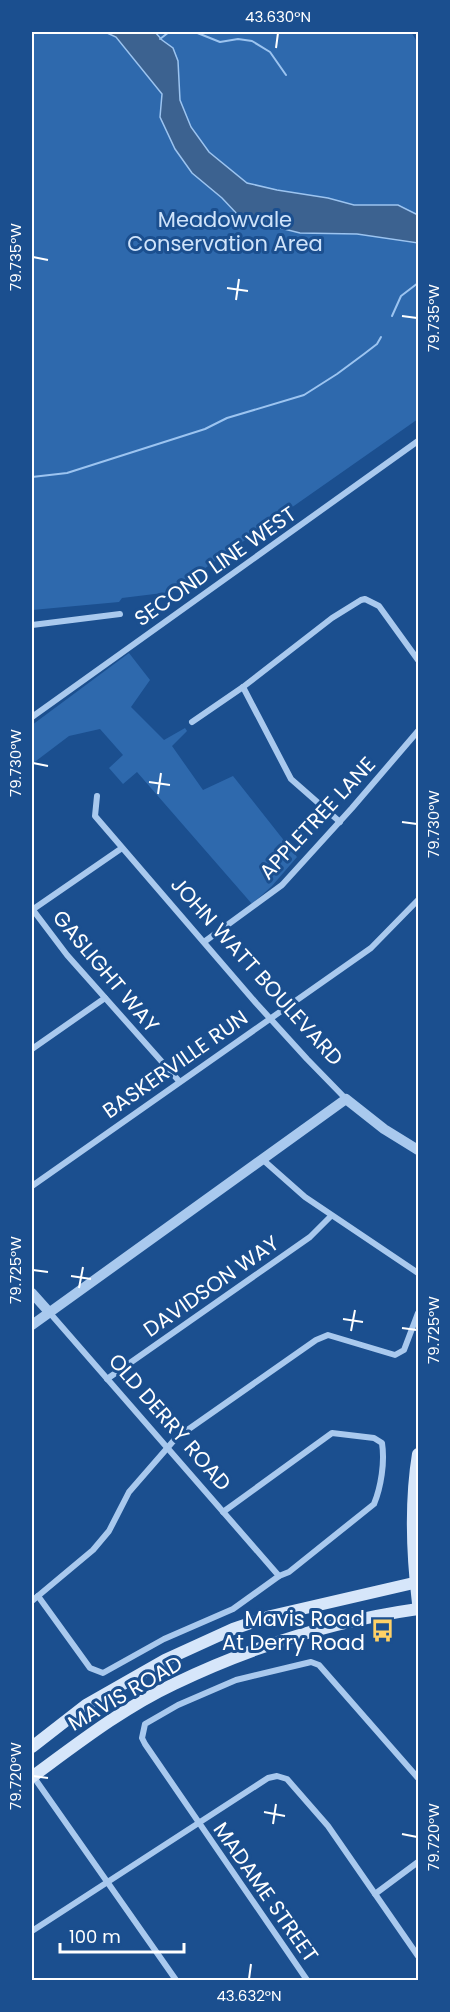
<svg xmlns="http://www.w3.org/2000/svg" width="450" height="2012" font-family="Poppins,sans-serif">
<rect width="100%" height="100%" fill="#1b4f8f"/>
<g fill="#2e69ad">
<path d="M 32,32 L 411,32 L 418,43 L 418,419 L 171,592 L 122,598 L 119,602 L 32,610 Z"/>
<path d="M 129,653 L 150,680 L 131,707 L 164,740 L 185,728 L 187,731 L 172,746 L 203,790 L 233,776 L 297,857 L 272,886 L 252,904 L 137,772 L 123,784 L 109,768 L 123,755 L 100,729 L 69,736 L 32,764 L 32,725 Z"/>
</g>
<path fill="#3c6290" stroke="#9cc4f0" stroke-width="1.5" d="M 105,32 L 155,32 L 162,40 L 173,48 L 178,61 L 180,100 L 191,127 L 209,152 L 247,183 L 277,190 L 328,198 L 354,205 L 398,205 L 418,215 L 418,243 L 357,234 L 300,233 L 252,221 L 237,214 L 222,198 L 192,173 L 175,149 L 160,117 L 162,94 L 116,37 Z"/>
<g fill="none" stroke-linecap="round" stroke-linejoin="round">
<g stroke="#9cc4f0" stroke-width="2">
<path d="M 195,32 L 220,42 L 238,39 L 252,41 L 270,52 L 286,75"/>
<path d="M 160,39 L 169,32"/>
<path d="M 392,316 L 401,296 L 418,283"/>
<path d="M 32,477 L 67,473 L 205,429 L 227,418 L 304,395 L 337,374 L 364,354 L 377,344 L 381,337"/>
</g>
<g stroke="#a9c9ee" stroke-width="6">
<path d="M 32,625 L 120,614"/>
<path d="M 243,687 L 291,779 L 340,822"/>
<path d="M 32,717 L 418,441"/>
<path d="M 192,722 L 243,687 L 332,618 L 361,600 L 365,599 L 379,606 L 418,660"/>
<path d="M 97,796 L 95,816 L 256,1003 L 307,1059 L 346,1099"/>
<path d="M 32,910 L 122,848"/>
<path d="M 33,910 L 67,955 L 179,1081"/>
<path d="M 204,942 L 282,885 L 352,808 L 418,731"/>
<path d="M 32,1049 L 105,998"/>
<path d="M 262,1159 L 305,1197 L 418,1273"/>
<path d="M 32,1186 L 371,948 L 418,900"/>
<path d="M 49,1312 L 279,1576"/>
<path d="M 107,1379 L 310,1237 L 331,1216"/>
<path d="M 38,1596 L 90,1668 L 103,1673 L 164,1639 L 233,1609 L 279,1576 L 289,1572 L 374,1504 C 381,1487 385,1462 382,1443 L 374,1438 L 332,1433 L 223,1512"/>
<path d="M 32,1601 L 93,1550 L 109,1531 L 129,1492 L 176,1438 L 316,1340 L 328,1335 L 395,1355 L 404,1350 L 418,1313"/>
<path d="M 33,1776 L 176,1980"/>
<path d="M 375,1894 L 418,1862"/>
<path d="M 32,1931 L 268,1778 L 277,1776 L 287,1779 L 328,1826 L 418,1956"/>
<path d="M 307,1980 L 145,1744 L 142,1738 L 145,1724 L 178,1705 L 236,1680 L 311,1662 L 319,1665 L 418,1778"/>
</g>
<g stroke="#a9c9ee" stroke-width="10">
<path d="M 32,1293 L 49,1312"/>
<path d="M 32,1325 L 346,1099 L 384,1129 L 418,1150"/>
</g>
<g stroke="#d6e6fa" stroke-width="12">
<path d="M 418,1454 C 410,1503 412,1553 418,1603"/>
<path d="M 32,1747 L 86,1705 L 165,1660 L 233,1629 L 271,1616 L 418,1582"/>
<path d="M 32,1777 C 77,1744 123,1708 174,1684 C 251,1647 333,1621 418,1609"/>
</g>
</g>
<path fill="none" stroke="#fff" stroke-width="2" d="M 276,48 L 278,33M 33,257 L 48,260M 227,288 L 248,291M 236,300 L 239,279M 402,316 L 417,318M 33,763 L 48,766M 149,782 L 170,785M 158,794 L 161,773M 402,822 L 417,824M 33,1270 L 48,1272M 71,1276 L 91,1279M 79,1288 L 83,1267M 343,1319 L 363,1322M 402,1328 L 417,1330M 351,1331 L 355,1310M 33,1776 L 48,1778M 264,1812 L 285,1816M 273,1824 L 276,1804M 402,1834 L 417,1837M 249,1979 L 251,1964"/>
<defs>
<symbol id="bus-bare" viewBox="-9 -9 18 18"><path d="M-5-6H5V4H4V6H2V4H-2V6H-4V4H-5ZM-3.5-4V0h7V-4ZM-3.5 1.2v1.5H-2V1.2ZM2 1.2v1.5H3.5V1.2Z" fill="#ffd166" stroke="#1b4f8f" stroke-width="2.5" paint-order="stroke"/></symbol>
</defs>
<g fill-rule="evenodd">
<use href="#bus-bare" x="366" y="1614" width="33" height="33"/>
</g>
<g text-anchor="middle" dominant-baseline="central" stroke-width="6" stroke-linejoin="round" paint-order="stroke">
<g font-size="21" fill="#cfe3fa" stroke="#1b4f8f">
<text x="225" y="219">Meadowvale<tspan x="225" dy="24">Conservation Area</tspan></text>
</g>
<g font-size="21" fill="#fff" stroke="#1b4f8f">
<text transform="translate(215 566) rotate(-35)">SECOND LINE WEST</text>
<text transform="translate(317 818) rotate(-47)">APPLETREE LANE</text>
<text transform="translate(106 971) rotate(50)">GASLIGHT WAY</text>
<text transform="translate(257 971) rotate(48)">JOHN WATT BOULEVARD</text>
<text transform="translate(175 1064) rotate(-35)">BASKERVILLE RUN</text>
<text transform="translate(211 1286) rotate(-35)">DAVIDSON WAY</text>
<text transform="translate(170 1422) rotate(49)">OLD DERRY ROAD</text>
<text transform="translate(125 1693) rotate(-30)">MAVIS ROAD</text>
<text transform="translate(266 1892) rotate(55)">MADAME STREET</text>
</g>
<g font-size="21" fill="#fff" stroke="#1b4f8f" text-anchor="end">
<text x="365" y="1618">Mavis Road<tspan x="365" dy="24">At Derry Road</tspan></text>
</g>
</g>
<rect width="450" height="2012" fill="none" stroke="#1b4f8f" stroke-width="66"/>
<path d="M60 1943v9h124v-9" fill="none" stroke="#ffffff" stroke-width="3"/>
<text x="69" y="1943" font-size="18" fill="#ffffff" stroke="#1b4f8f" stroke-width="4.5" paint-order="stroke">100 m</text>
<rect x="33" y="33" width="384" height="1946" fill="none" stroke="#fff" stroke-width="2"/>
<g font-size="15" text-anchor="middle" fill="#fff">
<text x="278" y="22">43.630°N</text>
<text transform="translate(16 257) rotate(-90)" y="5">79.735°W</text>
<text transform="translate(434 318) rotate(-90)" y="5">79.735°W</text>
<text transform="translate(16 763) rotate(-90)" y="5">79.730°W</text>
<text transform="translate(434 824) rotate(-90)" y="5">79.730°W</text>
<text transform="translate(16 1270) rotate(-90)" y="5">79.725°W</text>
<text transform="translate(434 1330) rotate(-90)" y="5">79.725°W</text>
<text transform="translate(16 1776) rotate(-90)" y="5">79.720°W</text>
<text transform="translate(434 1837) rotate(-90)" y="5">79.720°W</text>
<text x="249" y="2001">43.632°N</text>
</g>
</svg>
